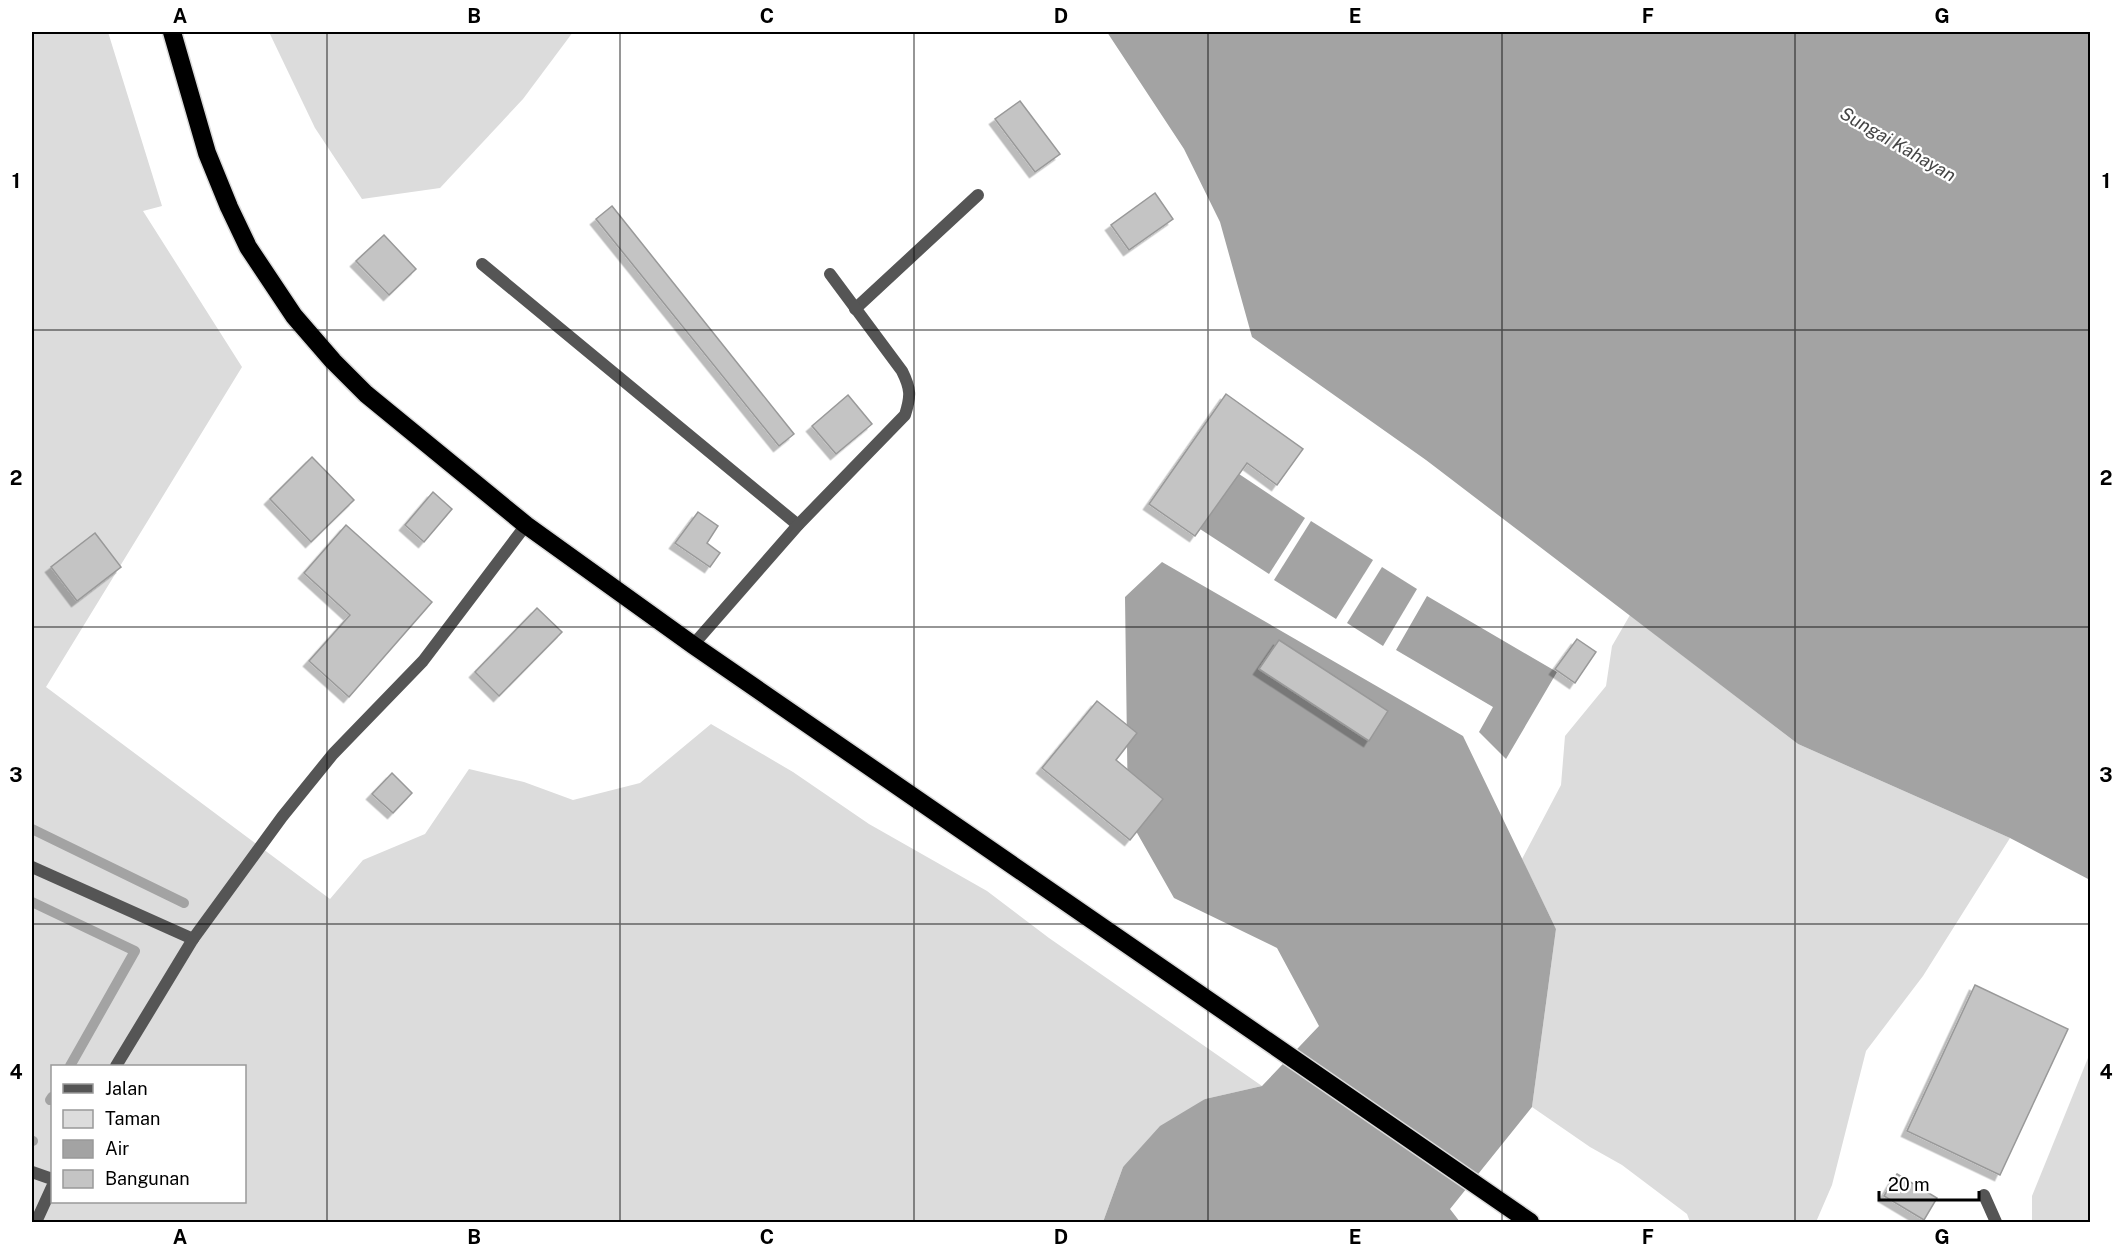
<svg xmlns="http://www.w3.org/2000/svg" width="2122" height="1254" font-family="'Public Sans',sans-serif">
<defs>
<filter id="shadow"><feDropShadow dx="-5.5" dy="5.5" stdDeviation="0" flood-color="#0004"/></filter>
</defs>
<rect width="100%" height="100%" fill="#fff"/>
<g fill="#dcdcdc" fill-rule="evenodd">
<path d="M 32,32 L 108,32 L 162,206 L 143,211 L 242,367 L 46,687 L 330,899 L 363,860 L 425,834 L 469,769 L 524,782 L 573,800 L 640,783 L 711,724 L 793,772 L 869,824 L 987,891 L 1049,938 L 1262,1086 L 1205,1099 L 1123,1167 L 1103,1222 L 32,1222 ZM 52,1066 L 244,1066 L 244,1202 L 52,1202 Z"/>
<path d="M 269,32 L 573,32 L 523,99 L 440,188 L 362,199 L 315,128 Z"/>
<path d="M 1630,615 L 1798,744 L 2010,838 L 1923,976 L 1866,1051 L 1832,1185 L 1816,1222 L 1690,1222 L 1687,1214 L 1622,1165 L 1590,1147 L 1532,1107 L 1556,929 L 1522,859 L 1561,785 L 1565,736 L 1606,686 L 1612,646 Z"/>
<path d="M 2090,1053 L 2090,1222 L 2032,1222 L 2032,1196 Z"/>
</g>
<g fill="#a3a3a3">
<path d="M 1107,32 L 2090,32 L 2090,880 L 2010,838 L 1798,744 L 1426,460 L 1252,337 L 1220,222 L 1184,149 Z"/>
<path d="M 1239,474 L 1305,518 L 1269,574 L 1200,529 Z"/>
<path d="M 1311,521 L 1373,560 L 1336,619 L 1274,580 Z"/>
<path d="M 1162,562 L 1463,736 L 1556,929 L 1532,1107 L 1450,1209 L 1460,1222 L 1103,1222 L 1123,1167 L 1160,1126 L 1205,1099 L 1262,1086 L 1319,1026 L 1277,948 L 1174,898 L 1128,817 L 1125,597 Z"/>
<path d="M 1382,567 L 1417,589 L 1383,646 L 1347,623 Z"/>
<path d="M 1427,596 L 1557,672 L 1506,759 L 1479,732 L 1493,707 L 1396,650 Z"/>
</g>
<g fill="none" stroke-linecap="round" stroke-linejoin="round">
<g stroke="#a3a3a3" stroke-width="10">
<path d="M 32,829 L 184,903"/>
<path d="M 32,902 L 135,951 L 70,1066"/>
<path d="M 50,1100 L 52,1097"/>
<path d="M 32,1141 L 33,1141"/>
</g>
</g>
<g fill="#c4c4c4" stroke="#999" stroke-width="1.5" filter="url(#shadow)">
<path d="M 1020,101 L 1060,154 L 1035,172 L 995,119 Z"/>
<path d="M 1155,193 L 1173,219 L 1129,250 L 1111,225 Z"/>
<path d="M 612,206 L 794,434 L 779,446 L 596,219 Z"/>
<path d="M 384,235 L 416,269 L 389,295 L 356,261 Z"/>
<path d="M 1226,394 L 1303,449 L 1277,485 L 1247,463 L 1195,536 L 1149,504 Z"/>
<path d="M 848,395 L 872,424 L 836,454 L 812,426 Z"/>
<path d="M 312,457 L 354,500 L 311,542 L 270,499 Z"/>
<path d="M 433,492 L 452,509 L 424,542 L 405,525 Z"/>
<path d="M 698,512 L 718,526 L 707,543 L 720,553 L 710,567 L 675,543 Z"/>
<path d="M 346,525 L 432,602 L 349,697 L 309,661 L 350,615 L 304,573 Z"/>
<path d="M 95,533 L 121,567 L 77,601 L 51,567 Z"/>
<path d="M 537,608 L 562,632 L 499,696 L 475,672 Z"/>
<path d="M 1577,639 L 1596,652 L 1575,683 L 1555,669 Z"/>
<path d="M 1279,640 L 1388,711 L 1369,741 L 1259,669 Z"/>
<path d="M 1097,701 L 1137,733 L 1116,760 L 1163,799 L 1130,840 L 1042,768 Z"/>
<path d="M 392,773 L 412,793 L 393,813 L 372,794 Z"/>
<path d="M 1975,985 L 2068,1029 L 2000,1175 L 1907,1131 Z"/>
<path d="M 1897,1174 L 1937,1198 L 1924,1220 L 1884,1196 Z"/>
</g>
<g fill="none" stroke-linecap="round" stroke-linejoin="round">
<defs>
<path id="highway" d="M 172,32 L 207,153 L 229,207 L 248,247 L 294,316 L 333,361 L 366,394 L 526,525 L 693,645 L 1530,1222"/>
</defs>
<use href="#highway" stroke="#dbdbdb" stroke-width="21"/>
<g stroke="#555" stroke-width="12">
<path d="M 482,264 L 798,525"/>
<path d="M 855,309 L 978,195"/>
<path d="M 693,645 L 798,525 L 905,415 C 911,396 911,389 902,371 L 830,274"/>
<path d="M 1984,1195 L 1996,1222"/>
</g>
<g stroke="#555" stroke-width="12">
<path d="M 32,867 L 193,939"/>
<path d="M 116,1066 L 193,939 L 282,817 L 333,754 L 423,661 L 526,525"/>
<path d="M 32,1172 L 52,1179"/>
<path d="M 36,1222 L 52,1187"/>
</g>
<use href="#highway" stroke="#000" stroke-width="18"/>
</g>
<path fill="none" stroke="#000" stroke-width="1.5" stroke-opacity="0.55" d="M 327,32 L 327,1222M 620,32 L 620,1222M 914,32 L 914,1222M 1208,32 L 1208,1222M 1502,32 L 1502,1222M 1795,32 L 1795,1222M 32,330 L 2090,330M 32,627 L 2090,627M 32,924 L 2090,924"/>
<g text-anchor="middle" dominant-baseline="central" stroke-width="4.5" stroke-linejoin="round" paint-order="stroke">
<g font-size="18" font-style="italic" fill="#444" stroke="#fff">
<text transform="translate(1898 144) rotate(30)">Sungai Kahayan</text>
</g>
</g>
<rect width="2122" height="1254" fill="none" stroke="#ffffff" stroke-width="66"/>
<rect x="51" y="1065" width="195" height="138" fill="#ffffff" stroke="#999999" stroke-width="1.5"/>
<rect x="63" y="1084" width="30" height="9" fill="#555555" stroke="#999999" stroke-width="1.5"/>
<text x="105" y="1095" font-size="18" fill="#000000">Jalan</text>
<rect x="63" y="1110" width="30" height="18" fill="#dcdcdc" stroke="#999999" stroke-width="1.5"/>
<text x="105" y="1125" font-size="18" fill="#000000">Taman</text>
<rect x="63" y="1140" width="30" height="18" fill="#a3a3a3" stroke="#999999" stroke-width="1.5"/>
<text x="105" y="1155" font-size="18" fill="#000000">Air</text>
<rect x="63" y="1170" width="30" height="18" fill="#c4c4c4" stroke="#999999" stroke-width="1.5"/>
<text x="105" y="1185" font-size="18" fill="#000000">Bangunan</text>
<path d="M1879 1191v9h100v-9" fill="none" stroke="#000000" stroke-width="3"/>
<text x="1888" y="1191" font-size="18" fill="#000000" stroke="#ffffff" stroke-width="4.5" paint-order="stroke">20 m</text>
<rect x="33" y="33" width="2056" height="1188" fill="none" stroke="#000" stroke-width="2"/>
<g font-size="20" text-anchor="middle" font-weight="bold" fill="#000">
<text x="180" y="23">A</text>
<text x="474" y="23">B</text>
<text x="767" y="23">C</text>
<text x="1061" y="23">D</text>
<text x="1355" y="23">E</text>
<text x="1648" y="23">F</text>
<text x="1942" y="23">G</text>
<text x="16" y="188">1</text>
<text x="2106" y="188">1</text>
<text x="16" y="485">2</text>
<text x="2106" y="485">2</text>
<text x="16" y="782">3</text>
<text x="2106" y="782">3</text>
<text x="16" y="1079">4</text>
<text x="2106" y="1079">4</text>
<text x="180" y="1244">A</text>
<text x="474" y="1244">B</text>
<text x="767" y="1244">C</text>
<text x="1061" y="1244">D</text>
<text x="1355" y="1244">E</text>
<text x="1648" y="1244">F</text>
<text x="1942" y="1244">G</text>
</g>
</svg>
